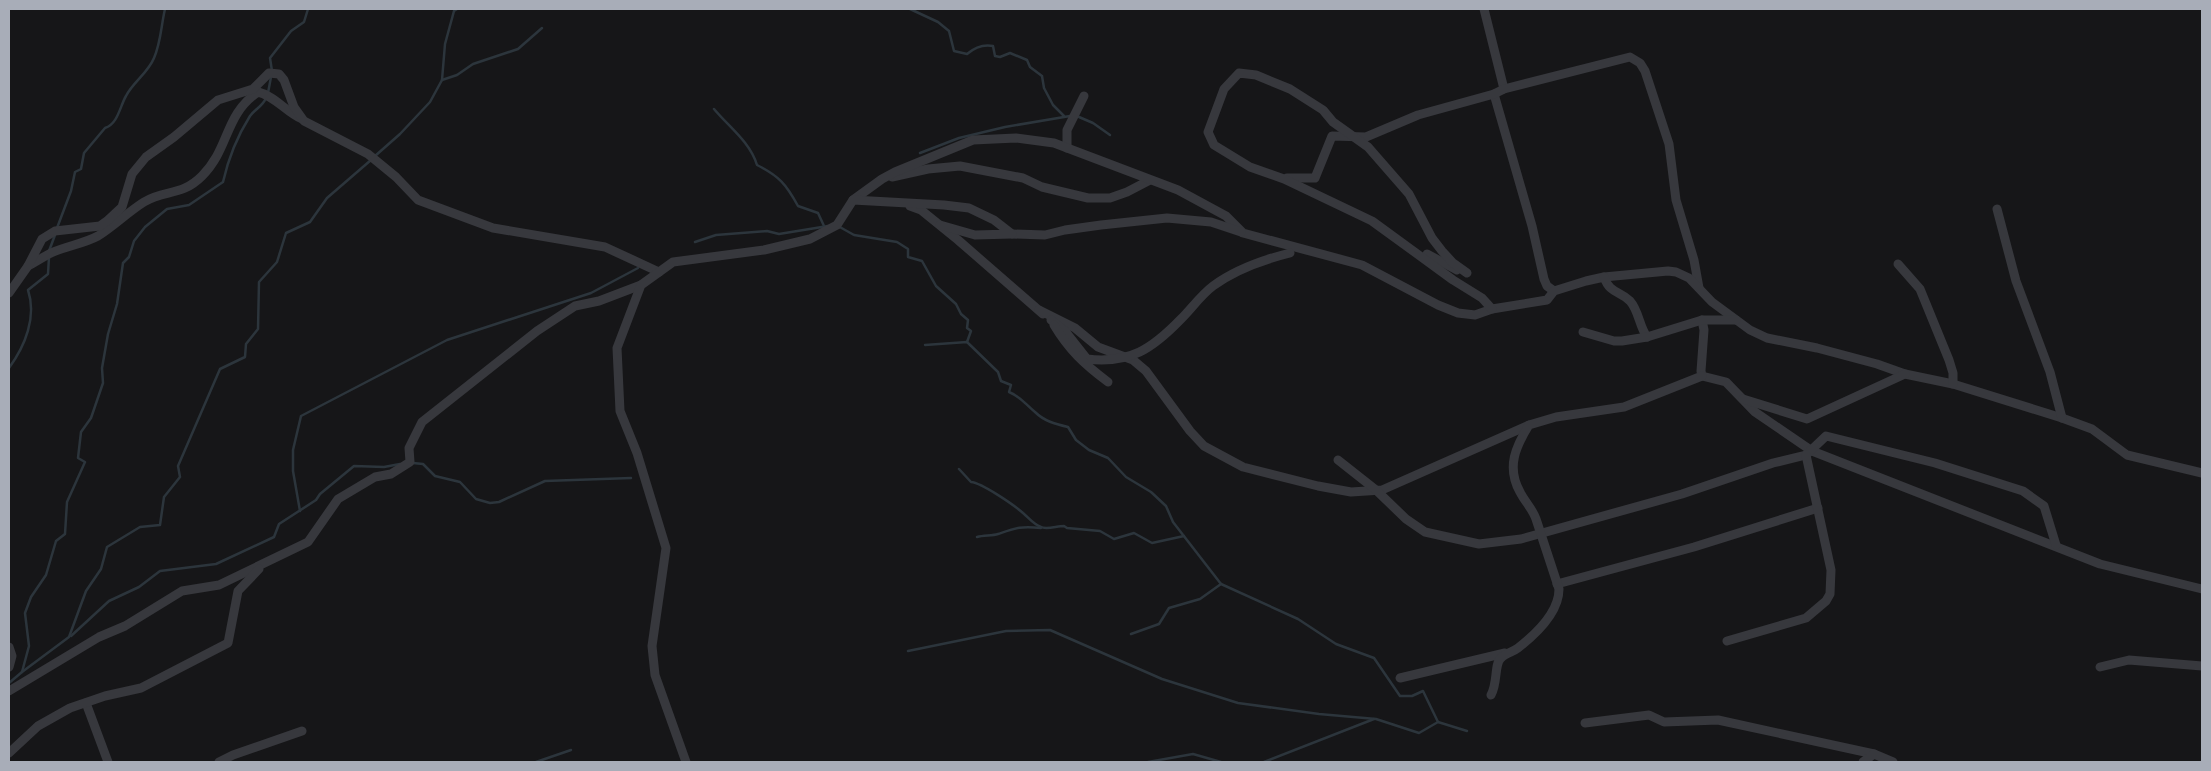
<svg xmlns="http://www.w3.org/2000/svg" width="2211" height="771" font-family="'Open Sans',sans-serif">
<rect width="100%" height="100%" fill="#161618"/>
<g fill="none" stroke-linecap="round" stroke-linejoin="round">
<g stroke="#2c353c" stroke-width="2.5">
<path d="M 910,9 L 938,22 L 949,31 L 954,51 L 967,54 C 974,48 983,44 993,46 L 995,56 L 1000,57 L 1010,53 L 1027,60 L 1030,67 L 1042,76 L 1044,88 L 1053,105 L 1064,116"/>
<path d="M 272,71 L 270,58 L 291,31 L 304,22 L 308,9"/>
<path d="M 442,80 L 457,75 L 473,64 L 518,49 L 542,28"/>
<path d="M 268,93 L 271,77"/>
<path d="M 714,109 C 729,127 750,142 757,165 C 779,176 786,184 798,206 L 818,213 L 824,226"/>
<path d="M 1079,117 L 1093,123 L 1110,135"/>
<path d="M 920,153 L 959,138 L 1005,127 L 1070,116"/>
<path d="M 375,156 L 400,134 L 430,102 L 442,80 L 445,44 L 454,11 L 457,9"/>
<path d="M 838,226 L 854,235 L 897,242 L 908,249 L 908,257 L 922,261 L 936,286 L 956,304 L 961,314 L 968,320 L 967,328 L 971,331 L 967,342"/>
<path d="M 57,228 L 71,191 L 75,172 L 81,169 L 84,153 L 105,128 C 118,124 120,106 126,96 C 133,82 148,73 154,58 C 161,42 161,26 165,9"/>
<path d="M 695,242 L 716,235 L 767,231 L 779,234 L 828,226"/>
<path d="M 49,251 L 55,235"/>
<path d="M 925,345 L 967,342 L 998,372 L 1001,381 L 1011,385 L 1009,392 C 1021,397 1025,404 1035,412 C 1044,421 1055,424 1068,427 L 1076,440 L 1089,450 L 1108,458 L 1126,477 L 1151,492 L 1166,506 L 1173,522 L 1221,584"/>
<path d="M 9,368 C 25,346 37,317 28,290 L 48,274 L 49,257"/>
<path d="M 413,463 L 423,464 L 435,476 L 460,482 L 476,499 L 490,503 L 499,502 L 545,481 L 631,478"/>
<path d="M 959,469 L 971,482 C 982,483 1014,505 1023,513 C 1029,518 1033,524 1041,527 C 1046,530 1057,526 1064,526 L 1067,528 L 1100,531 L 1114,539 L 1134,533 L 1152,543 L 1184,536"/>
<path d="M 300,511 L 293,471 L 293,450 L 301,416 L 447,340 L 591,293 L 638,268"/>
<path d="M 977,537 C 984,535 992,536 998,534 C 1016,528 1020,526 1041,528"/>
<path d="M 1131,634 L 1159,624 L 1169,608 L 1200,599 L 1221,584 L 1298,619 L 1336,644 L 1374,658 L 1400,696 L 1412,696 L 1423,691 L 1438,722"/>
<path d="M 71,636 L 109,601 L 139,587 L 160,571 L 216,564 L 274,537 L 279,524 L 316,500 L 320,494 L 354,466 L 384,467 L 400,464"/>
<path d="M 908,651 L 1006,631 L 1050,630 L 1162,679 L 1238,703 L 1319,714 L 1376,719 L 1419,733 L 1438,722 L 1467,731"/>
<path d="M 22,672 L 69,637 L 86,591 L 101,569 L 107,547 L 140,527 L 160,525 L 164,497 L 180,477 L 178,466 L 220,369 L 245,357 L 246,344 L 258,329 L 259,282 L 277,262 L 286,233 L 310,222 L 327,198 L 371,160"/>
<path d="M 9,683 L 22,672 L 29,646 L 25,613 L 31,597 L 46,575 L 56,541 L 65,534 L 67,502 L 85,462 L 78,458 L 81,432 L 91,418 L 103,383 L 102,368 L 108,334 L 117,304 L 123,263 L 129,257 L 134,241 L 145,227 L 167,209 L 189,205 L 223,182 C 228,160 238,135 250,116 C 255,109 263,106 266,98"/>
<path d="M 536,762 L 571,750"/>
<path d="M 1148,762 L 1193,754 L 1221,762"/>
<path d="M 1264,762 L 1374,719"/>
</g>
<g stroke="#37383d" stroke-width="9">
<path d="M 1484,9 L 1504,89"/>
<path d="M 1494,94 L 1532,226 L 1544,279 L 1547,286 L 1554,291"/>
<path d="M 1067,148 L 1067,130 L 1084,96"/>
<path d="M 892,177 L 928,169 L 960,166 L 1023,178 L 1042,187 L 1088,198 L 1110,198 L 1127,192 L 1150,180"/>
<path d="M 1287,178 L 1315,178 L 1332,136 L 1366,137 L 1418,115 L 1494,94 L 1504,89 L 1630,57 L 1640,63 L 1645,71 L 1669,144 L 1676,200 L 1694,260 L 1699,288"/>
<path d="M 853,200 L 882,179 L 895,172 L 973,140 L 1016,138 L 1054,143 L 1178,190 L 1226,216 L 1243,233 L 1362,265 L 1438,305 L 1458,313 L 1475,315 L 1492,309 L 1547,300 L 1554,291 L 1586,281 L 1604,277 L 1668,271 L 1676,272 L 1689,278 L 1712,302 L 1750,330 L 1767,338 L 1817,348 L 1877,364 L 1905,374 L 1953,384 L 2062,418 L 2092,429 L 2127,455 L 2202,473"/>
<path d="M 910,206 L 921,210 L 958,240 L 1043,314"/>
<path d="M 1997,209 L 2016,281 L 2050,372 L 2062,418"/>
<path d="M 1012,234 L 1045,235 L 1065,230 L 1101,225 L 1167,218 L 1211,222 L 1241,232"/>
<path d="M 1427,254 L 1457,270"/>
<path d="M 1898,264 L 1920,289 L 1949,360 L 1953,373 L 1953,384"/>
<path d="M 28,266 C 36,262 43,257 51,253 C 66,246 83,244 98,236 C 114,226 128,212 144,202 C 165,189 181,197 202,176 C 230,148 224,115 258,92 C 275,96 286,112 302,119"/>
<path d="M 1467,273 L 1453,263 L 1442,251 L 1432,238 L 1409,194 L 1368,147 L 1333,122 L 1323,110 L 1290,89 L 1256,75 L 1239,73 L 1224,89 L 1208,132 L 1214,145 L 1250,167 L 1284,179 L 1372,221 L 1453,280 L 1482,298 L 1492,309"/>
<path d="M 1604,277 C 1610,294 1619,290 1630,301 C 1639,311 1639,326 1647,337"/>
<path d="M 9,293 L 28,266 L 42,239 L 55,231 L 100,226 L 107,221 L 122,207 L 132,174 L 146,157 L 174,137 L 218,100 L 253,89 L 269,73 L 279,74 L 284,80 L 294,107 L 304,121 L 368,154 L 396,177 L 418,200 L 493,228 L 605,247 L 659,272"/>
<path d="M 1039,310 L 1075,328 L 1098,347 L 1133,360 L 1146,371 L 1190,431 L 1204,446 L 1243,467 L 1318,486 L 1351,492 L 1382,490 L 1529,425"/>
<path d="M 1051,320 L 1065,331 L 1087,359 C 1130,364 1152,349 1181,319 C 1192,308 1201,295 1213,286 C 1236,269 1262,260 1290,253"/>
<path d="M 1702,320 L 1704,330 L 1701,371 L 1702,376 L 1726,382 L 1755,412 L 1812,451 L 2100,564 L 2202,589"/>
<path d="M 1054,325 C 1069,350 1084,364 1108,382"/>
<path d="M 1583,332 L 1614,341 L 1622,341 L 1647,337 L 1702,320 L 1736,320"/>
<path d="M 1743,399 L 1807,419 L 1905,374"/>
<path d="M 1338,460 L 1376,490 L 1406,519 L 1425,532 L 1479,544 L 1521,539 L 1682,494 L 1773,463 L 1806,455 L 1826,436 L 1935,463 L 2023,491 L 2044,506 L 2056,545"/>
<path d="M 1557,584 L 1694,547 L 1818,508"/>
<path d="M 1727,641 L 1806,618 L 1826,601 L 1830,594 L 1831,570 L 1806,455"/>
<path d="M 9,647 L 12,656 L 9,667"/>
<path d="M 2100,667 L 2129,660 L 2202,666"/>
<path d="M 1400,678 L 1505,653"/>
<path d="M 9,691 L 99,637 L 125,626 L 182,591 L 219,585 L 308,542 L 338,499 L 375,477 L 391,474 L 410,462 L 409,448 L 422,422 L 537,331 L 575,306 L 599,301 L 641,285"/>
<path d="M 1491,695 C 1498,683 1494,664 1501,658 C 1506,653 1513,652 1518,648 C 1536,634 1559,613 1559,589 L 1536,519 C 1532,508 1525,502 1520,492 C 1506,467 1516,446 1529,425 L 1556,417 L 1624,407 L 1702,376"/>
<path d="M 86,703 L 108,762"/>
<path d="M 1585,723 L 1649,715 L 1664,722 L 1718,720 L 1874,754"/>
<path d="M 9,753 L 38,726 L 70,708 L 105,696 L 141,688 L 228,643 L 238,591 L 259,569"/>
<path d="M 219,762 L 233,755 L 302,731"/>
<path d="M 686,762 L 655,675 L 652,646 L 666,548 L 637,453 L 620,411 L 617,348 L 641,285 L 673,262 L 764,250 L 810,239 L 837,225 L 853,200 L 944,205 L 969,208 L 994,220 L 1012,234 L 975,235 L 940,225"/>
<path d="M 1863,762 L 1874,754 L 1893,762"/>
</g>
</g>
<rect width="2211" height="771" fill="none" stroke="#a8adb8" stroke-width="20"/>
</svg>
